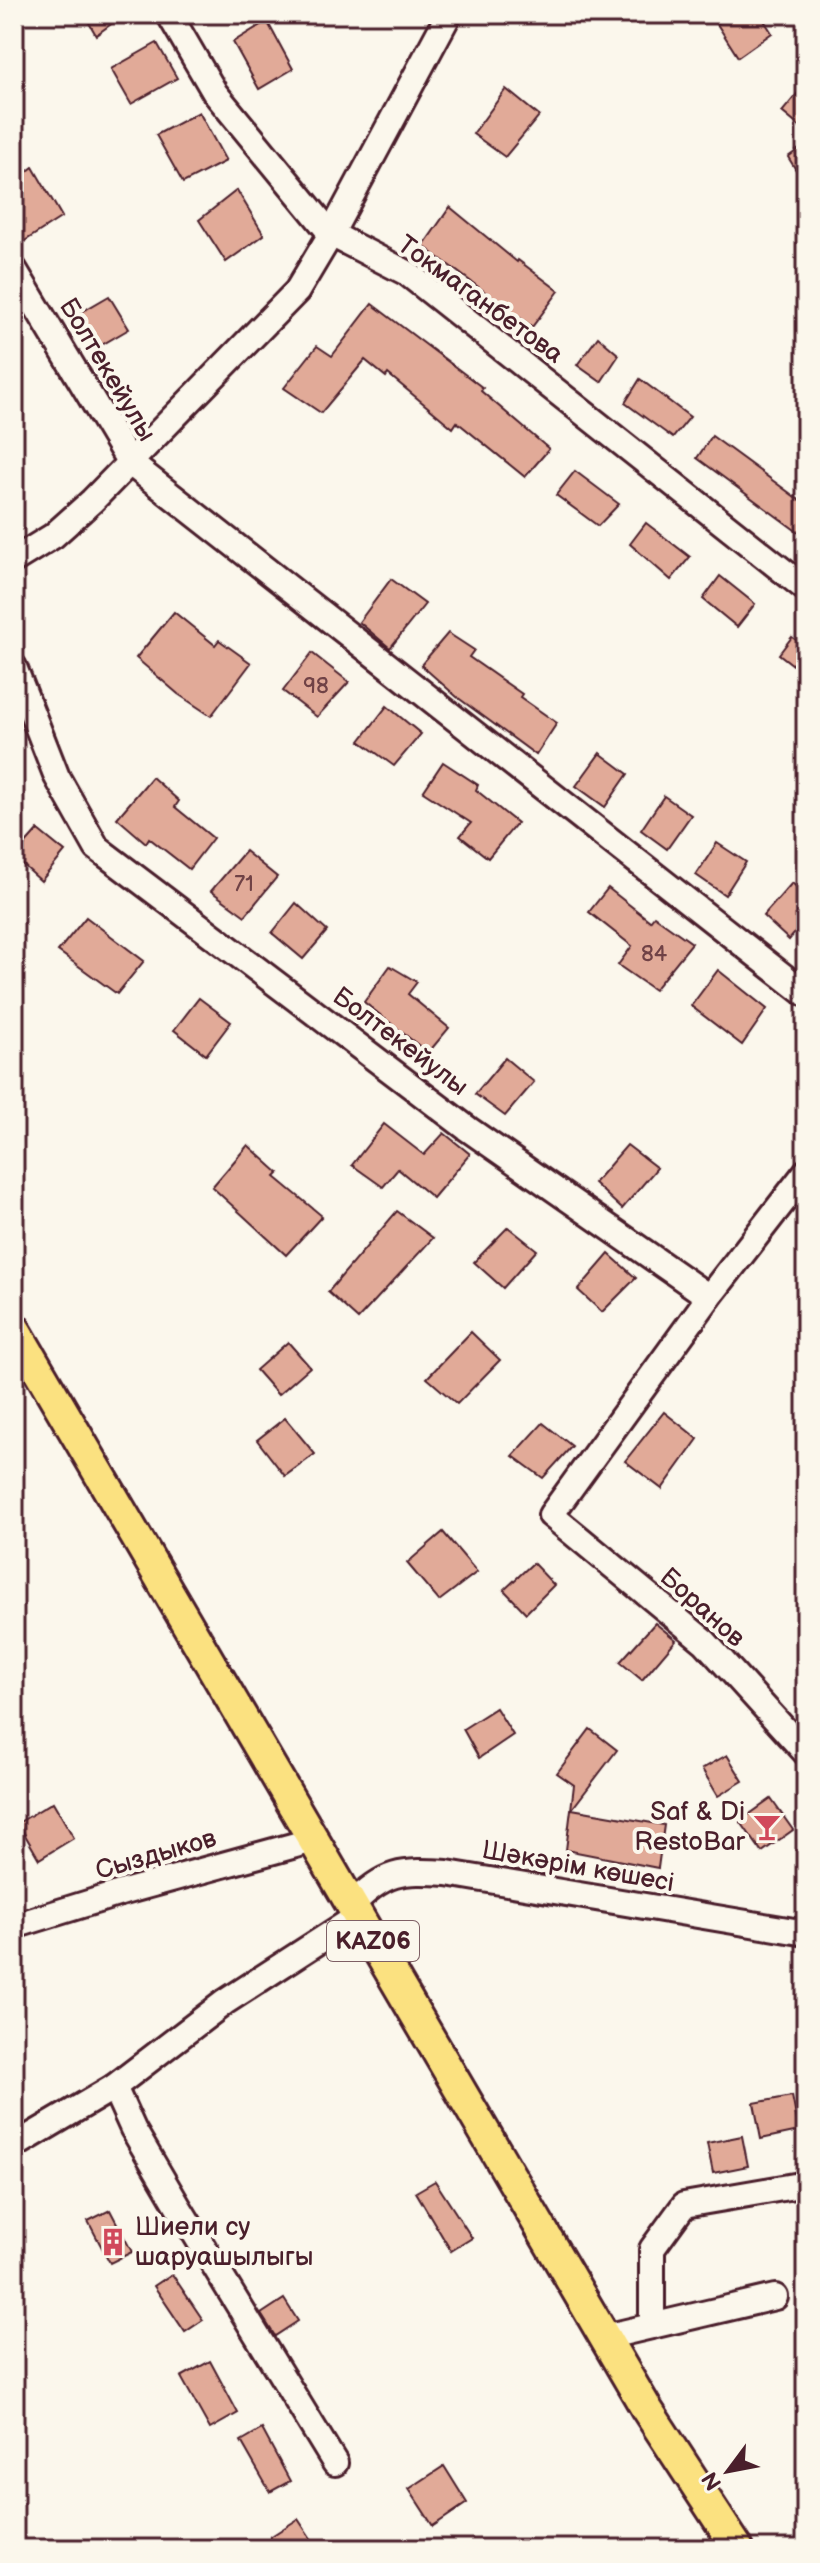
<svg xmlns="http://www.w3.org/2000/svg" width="820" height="2563" font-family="'Balsamiq Sans',sans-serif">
<rect width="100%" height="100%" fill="#fbf7ec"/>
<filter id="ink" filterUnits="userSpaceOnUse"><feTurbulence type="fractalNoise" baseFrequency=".0125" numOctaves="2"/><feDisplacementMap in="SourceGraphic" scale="16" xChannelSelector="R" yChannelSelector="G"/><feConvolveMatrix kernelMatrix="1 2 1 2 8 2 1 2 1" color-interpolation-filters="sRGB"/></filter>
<g filter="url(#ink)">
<g fill="#e1aa98" stroke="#4a1f2b" stroke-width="2">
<path d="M 84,14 L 125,14 L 96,35 Z"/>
<path d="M 730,14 L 760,14 L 772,33 L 738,57 L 717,24 Z"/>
<path d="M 267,21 L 293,69 L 259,89 L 233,42 Z"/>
<path d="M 157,43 L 177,78 L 131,104 L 111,69 Z"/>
<path d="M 806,83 L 806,132 L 782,112 Z"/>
<path d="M 506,89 L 539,116 L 505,157 L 473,134 Z"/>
<path d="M 199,112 L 226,161 L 183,183 L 156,135 Z"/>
<path d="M 806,144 L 806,186 L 788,157 Z"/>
<path d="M 33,167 L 62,217 L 23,242 L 14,226 L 14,182 Z"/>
<path d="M 237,190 L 264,235 L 226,262 L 199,220 Z"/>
<path d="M 450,207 L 517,262 L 518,260 L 559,291 L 532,327 L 423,246 Z"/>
<path d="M 109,296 L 129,329 L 98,347 L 80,313 Z"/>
<path d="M 372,304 L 483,388 L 481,391 L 549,449 L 525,477 L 457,422 L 453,428 L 388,374 L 386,377 L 365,360 L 321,413 L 284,388 L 317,346 L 332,356 Z"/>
<path d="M 598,337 L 619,355 L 601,382 L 577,365 Z"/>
<path d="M 640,379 L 690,417 L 673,438 L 625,403 Z"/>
<path d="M 712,436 L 806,505 L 806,538 L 697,458 Z"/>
<path d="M 575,471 L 619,504 L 598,526 L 556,495 Z"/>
<path d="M 646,523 L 690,557 L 671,580 L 630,544 Z"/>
<path d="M 720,576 L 755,604 L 737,627 L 703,599 Z"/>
<path d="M 391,579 L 425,604 L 390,648 L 359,622 Z"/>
<path d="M 174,612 L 215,645 L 219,640 L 251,663 L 211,716 L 178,694 L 136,658 Z"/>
<path d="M 448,633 L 474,650 L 469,657 L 522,694 L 520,697 L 557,723 L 536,755 L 457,697 L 421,665 Z"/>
<path d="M 792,637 L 806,647 L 806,675 L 779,654 Z"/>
<path d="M 312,653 L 349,682 L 317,717 L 283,691 Z"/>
<path d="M 387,706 L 421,734 L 394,766 L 360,741 Z"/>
<path d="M 600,753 L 628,774 L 605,807 L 576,786 Z"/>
<path d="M 443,762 L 478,785 L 476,790 L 517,823 L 488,858 L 460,836 L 471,823 L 423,792 Z"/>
<path d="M 152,777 L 179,801 L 175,807 L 213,838 L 189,869 L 149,838 L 146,843 L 117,818 Z"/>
<path d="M 664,796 L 691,815 L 667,849 L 641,830 Z"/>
<path d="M 38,830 L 65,852 L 41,881 L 14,857 Z"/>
<path d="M 717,843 L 746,862 L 725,895 L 696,875 Z"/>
<path d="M 245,851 L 277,877 L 245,916 L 211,891 Z"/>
<path d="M 792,883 L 806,895 L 806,920 L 789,940 L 763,916 Z"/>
<path d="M 608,888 L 650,921 L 654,916 L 692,943 L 654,990 L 618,965 L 632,946 L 589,912 Z"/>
<path d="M 296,903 L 327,931 L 303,959 L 272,933 Z"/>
<path d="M 86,917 L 144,961 L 117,994 L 58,951 Z"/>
<path d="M 390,966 L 417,982 L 408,994 L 449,1028 L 428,1053 L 364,1002 Z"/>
<path d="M 718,970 L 767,1009 L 742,1045 L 691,1006 Z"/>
<path d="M 199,998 L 231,1022 L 206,1055 L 174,1030 Z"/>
<path d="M 505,1058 L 534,1082 L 505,1116 L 475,1094 Z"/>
<path d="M 384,1124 L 424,1155 L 444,1133 L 470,1154 L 433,1198 L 398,1169 L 383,1187 L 352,1165 Z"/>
<path d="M 248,1145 L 279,1173 L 275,1177 L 322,1216 L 286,1255 L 212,1187 Z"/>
<path d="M 627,1145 L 657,1168 L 622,1209 L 594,1183 Z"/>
<path d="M 397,1211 L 433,1238 L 358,1319 L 328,1292 Z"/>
<path d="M 508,1227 L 537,1250 L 503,1288 L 474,1262 Z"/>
<path d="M 609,1254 L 636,1278 L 602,1312 L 578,1290 Z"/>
<path d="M 471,1332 L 500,1360 L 457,1404 L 427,1378 Z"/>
<path d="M 288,1342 L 310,1367 L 278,1395 L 256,1370 Z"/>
<path d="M 664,1412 L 698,1439 L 662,1489 L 625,1461 Z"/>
<path d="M 285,1418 L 315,1454 L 285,1476 L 257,1440 Z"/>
<path d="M 543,1423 L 572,1446 L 543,1478 L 513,1456 Z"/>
<path d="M 443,1532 L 477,1572 L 439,1601 L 407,1563 Z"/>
<path d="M 533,1563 L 554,1585 L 526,1613 L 504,1590 Z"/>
<path d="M 655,1623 L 676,1640 L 642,1680 L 620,1662 Z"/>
<path d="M 496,1708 L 513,1735 L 479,1758 L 463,1729 Z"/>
<path d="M 590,1729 L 617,1750 L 572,1809 L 664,1825 L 658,1868 L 566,1850 L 574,1785 L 557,1773 Z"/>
<path d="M 727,1755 L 743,1781 L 718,1796 L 702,1769 Z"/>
<path d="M 771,1799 L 793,1830 L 762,1852 L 740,1821 Z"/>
<path d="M 53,1802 L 74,1838 L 39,1859 L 18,1823 Z"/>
<path d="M 792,2096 L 799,2131 L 761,2139 L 754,2103 Z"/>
<path d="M 742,2136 L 748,2166 L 713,2173 L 707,2143 Z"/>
<path d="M 435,2181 L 472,2238 L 451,2251 L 416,2192 Z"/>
<path d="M 110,2210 L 132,2252 L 110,2263 L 88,2221 Z"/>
<path d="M 172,2274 L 203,2320 L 185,2332 L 154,2286 Z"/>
<path d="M 284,2299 L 298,2321 L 275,2336 L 261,2314 Z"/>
<path d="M 210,2361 L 238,2413 L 210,2429 L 181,2377 Z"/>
<path d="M 262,2429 L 290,2481 L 270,2492 L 241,2441 Z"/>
<path d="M 444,2466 L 467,2503 L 433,2526 L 409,2489 Z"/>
<path d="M 298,2519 L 318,2549 L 278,2549 L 270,2537 Z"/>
</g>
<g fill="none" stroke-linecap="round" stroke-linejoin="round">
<defs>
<g id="minor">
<path d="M 169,14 L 215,93 L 331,234 L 407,273 L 806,589"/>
<path d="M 14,269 L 130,463 L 806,994"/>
<path d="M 14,560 L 53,536 L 92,501 L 297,291 L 331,234 L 449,14"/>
<path d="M 14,667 L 57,777 L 97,848 L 468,1129 L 709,1297 L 806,1172"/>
<path d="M 709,1297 L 551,1515 L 705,1642 L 806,1753"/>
<path d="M 351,1906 C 384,1871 402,1870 447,1873 L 806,1933"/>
<path d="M 14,1926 L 124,1892 L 314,1840"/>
<path d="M 14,2146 L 114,2087"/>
<path d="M 652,2326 L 652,2249 L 684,2205 L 806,2184"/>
<path d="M 605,2337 L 775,2297"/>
<path d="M 335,2463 L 178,2206 L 133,2129 L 114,2087 L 225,2002 L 358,1916"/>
</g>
<path id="major" d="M 14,1328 L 646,2408 L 738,2549"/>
</defs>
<use href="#minor" stroke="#4a1f2b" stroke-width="30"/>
<use href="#major" stroke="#4a1f2b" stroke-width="36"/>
<use href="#minor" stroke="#fbf7ec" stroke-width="24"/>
<use href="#major" stroke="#fbe180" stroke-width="30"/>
</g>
</g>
<defs>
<symbol id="bar-bare" viewBox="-9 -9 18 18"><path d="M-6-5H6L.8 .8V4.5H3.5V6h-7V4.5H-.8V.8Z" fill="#d1495b" stroke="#fbf7ec" stroke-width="2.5" paint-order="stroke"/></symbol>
<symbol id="building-bare" viewBox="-9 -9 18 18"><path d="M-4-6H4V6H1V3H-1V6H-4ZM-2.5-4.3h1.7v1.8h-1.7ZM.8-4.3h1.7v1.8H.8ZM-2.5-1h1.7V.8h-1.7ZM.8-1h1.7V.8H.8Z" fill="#d1495b" stroke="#fbf7ec" stroke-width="2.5" paint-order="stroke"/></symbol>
</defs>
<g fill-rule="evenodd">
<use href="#bar-bare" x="747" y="1807" width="40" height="40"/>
<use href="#building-bare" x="93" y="2222" width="40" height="40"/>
</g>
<g text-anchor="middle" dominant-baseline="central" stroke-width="8" stroke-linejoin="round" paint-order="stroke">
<g font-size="22" fill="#704246">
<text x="316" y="686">98</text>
<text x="244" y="884">71</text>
<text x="654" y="954">84</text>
</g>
<rect fill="#fbf7ec" stroke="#7f6065" stroke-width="2" x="327" y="1921" width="92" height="40" rx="6"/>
<g font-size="24" font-weight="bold" fill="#4a1f2b">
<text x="373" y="1941">KАZ06</text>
</g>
<g font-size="26" fill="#4a1f2b" stroke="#fbf7ec">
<text transform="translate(480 300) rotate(36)">Токмаганбетова</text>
<text transform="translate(107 370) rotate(59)">Болтекейулы</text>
<text transform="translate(400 1042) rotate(37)">Болтекейулы</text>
<text transform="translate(702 1608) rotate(42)">Боранов</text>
<text transform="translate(156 1855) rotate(-16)">Сыздыков</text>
<text transform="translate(578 1867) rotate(10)">Шәкәрім көшесі</text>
</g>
<g font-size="26" fill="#4a1f2b" stroke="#fbf7ec" text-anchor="end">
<text x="745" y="1812">Saf &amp; Di<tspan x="745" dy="30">RestoBar</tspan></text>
<text x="135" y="2227" text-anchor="start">Шиели су<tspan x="135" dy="30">шаруашылыгы</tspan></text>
</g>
</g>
<rect width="820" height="2563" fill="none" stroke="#fbf7ec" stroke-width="48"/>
<rect x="24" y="24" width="772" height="2515" fill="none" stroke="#4a1f2b" stroke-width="3" filter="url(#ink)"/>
<g transform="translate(728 2471) rotate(238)" stroke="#fbf7ec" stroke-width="6" paint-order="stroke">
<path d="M0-6L14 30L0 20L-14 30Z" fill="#4a1f2b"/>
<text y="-12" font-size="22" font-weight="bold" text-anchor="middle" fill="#4a1f2b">N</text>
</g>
</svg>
